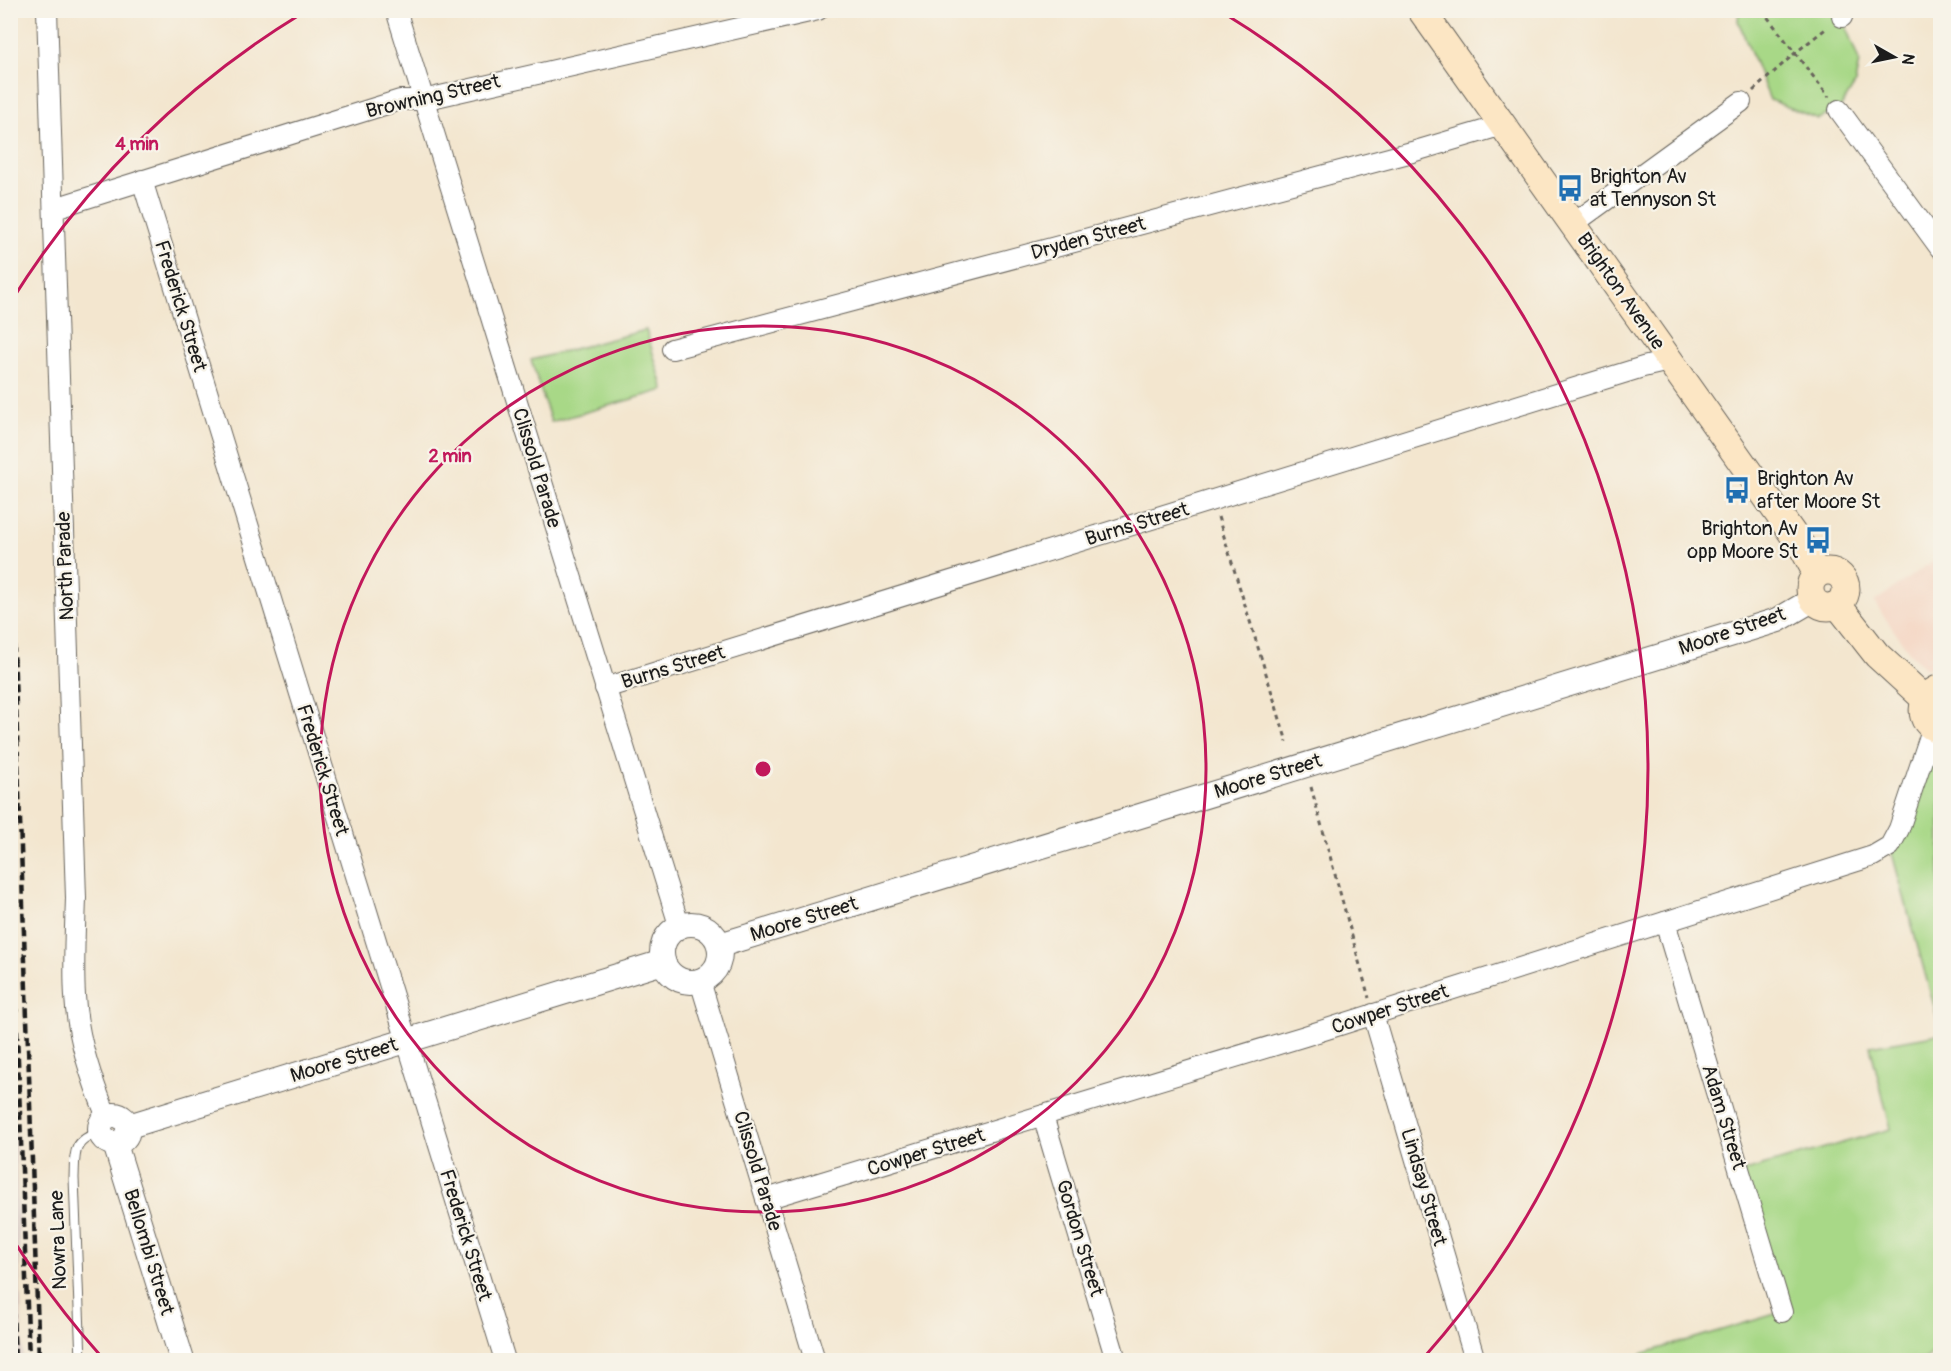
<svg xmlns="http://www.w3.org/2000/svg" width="1951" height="1371" font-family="Pangolin,sans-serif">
<rect width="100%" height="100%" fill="#f7f3e8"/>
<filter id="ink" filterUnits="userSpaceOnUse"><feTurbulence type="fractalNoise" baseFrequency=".0167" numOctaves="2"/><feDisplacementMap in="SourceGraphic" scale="12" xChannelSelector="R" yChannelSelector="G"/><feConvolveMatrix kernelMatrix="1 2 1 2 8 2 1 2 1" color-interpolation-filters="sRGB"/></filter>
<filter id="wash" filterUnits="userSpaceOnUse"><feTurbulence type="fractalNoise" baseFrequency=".008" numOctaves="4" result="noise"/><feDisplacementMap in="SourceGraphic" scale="24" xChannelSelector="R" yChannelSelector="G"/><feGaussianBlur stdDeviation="1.35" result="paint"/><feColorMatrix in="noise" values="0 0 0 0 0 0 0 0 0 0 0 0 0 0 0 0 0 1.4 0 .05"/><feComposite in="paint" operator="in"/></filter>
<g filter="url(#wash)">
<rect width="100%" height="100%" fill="#f3e6cf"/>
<path fill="#f4d3c0" d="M 1940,556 L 1940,646 L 1937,662 L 1931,668 L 1925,668 L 1909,652 L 1874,602 Z"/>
<path fill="#d0c0bc" d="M 11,1010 L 23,1360 L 10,1360 Z"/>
<g fill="#a8d887" stroke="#627a52" stroke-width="1.5">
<path d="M 1739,10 L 1822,11 L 1842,17 L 1859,61 L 1855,84 L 1839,110 L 1818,119 L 1770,100 L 1738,21 Z"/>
<path d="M 646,330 L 664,390 L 551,422 L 531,360 Z"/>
<path d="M 1940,730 L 1940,1028 L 1890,846 Z"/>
<path d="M 1940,1034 L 1940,1347 L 1924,1360 L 1641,1360 L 1641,1354 L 1782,1312 L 1741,1172 L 1891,1129 L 1870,1046 Z"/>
</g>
</g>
<g filter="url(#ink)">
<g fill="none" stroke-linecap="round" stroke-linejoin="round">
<defs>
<path id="service" d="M 81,1360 L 74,1178 C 75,1152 72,1141 100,1132"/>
<g id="minor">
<path d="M 47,10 L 76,898 C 75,931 73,964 75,996 C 77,1037 91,1079 107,1117"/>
<path d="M 396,10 L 679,925"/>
<path d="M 1842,17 L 1844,10"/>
<path d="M 1839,110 L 1940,248"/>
<path d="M 142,180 L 505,1360"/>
<path d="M 55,208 L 400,100 L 423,100 L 818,10"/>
<path d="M 1573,224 L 1741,102"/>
<path d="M 672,349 L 1412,152 L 1503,125"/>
<path d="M 605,688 L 1643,367 L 1669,361"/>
<path d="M 1665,922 L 1782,1312"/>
<path d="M 700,981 L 815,1360"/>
<path d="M 1373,1014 L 1475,1360"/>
<path d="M 1043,1116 L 1116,1360"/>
<path d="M 766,1199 L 1305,1036 L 1873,856 L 1890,846 L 1899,829 L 1933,727"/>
</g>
<g id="tertiary">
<circle cx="691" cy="953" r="29"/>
<path d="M 720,945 L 1778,620 L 1814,599"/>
<circle cx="114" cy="1129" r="14"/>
<path d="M 129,1126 L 663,962"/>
<path d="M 115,1144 L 182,1360"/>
</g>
<g id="secondary">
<path d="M 1421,10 L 1804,550 L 1817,574"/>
<circle cx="1828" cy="589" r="18"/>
<path d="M 1837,604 L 1877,655 L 1925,699"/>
<path d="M 1940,688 C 1919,696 1916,724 1940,730"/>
</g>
</defs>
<use href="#service" stroke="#67635b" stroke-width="11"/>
<use href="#minor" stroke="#67635b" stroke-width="22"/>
<use href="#tertiary" stroke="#67635b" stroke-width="26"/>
<use href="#secondary" stroke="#67635b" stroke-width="29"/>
<g stroke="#67635b" stroke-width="3" stroke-dasharray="4.5 4.5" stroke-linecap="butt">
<path d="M 1762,10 L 1829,97"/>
<path d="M 1753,91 L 1795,53 L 1828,27"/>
<path d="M 1218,517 L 1287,742"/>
<path d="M 1311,787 L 1369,998"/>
</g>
<use href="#service" stroke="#fff" stroke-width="9"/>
<use href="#minor" stroke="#fff" stroke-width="20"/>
<use href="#tertiary" stroke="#fff" stroke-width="24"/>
<use href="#secondary" stroke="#fce6c4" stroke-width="27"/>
<g stroke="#1c1c1c" stroke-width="4.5" stroke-dasharray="9 4.5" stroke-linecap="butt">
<path d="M 10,535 L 39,1360"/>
<path d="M 10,841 L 29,1360"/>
<path d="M 10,1241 L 15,1360"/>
</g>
</g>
</g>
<g fill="none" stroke="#c2185b" stroke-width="3">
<circle cx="763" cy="769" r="443"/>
<path d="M100 1355A885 885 0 0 1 12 1238M12 300A885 885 0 0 1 301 14M1225 14A885 885 0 0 1 1426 1355"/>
</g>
<defs>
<symbol id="bus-bare" viewBox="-9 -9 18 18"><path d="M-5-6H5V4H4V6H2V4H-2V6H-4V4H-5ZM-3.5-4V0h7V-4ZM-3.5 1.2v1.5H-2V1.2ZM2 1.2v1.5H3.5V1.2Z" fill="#1f6fb2" stroke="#f7f3e8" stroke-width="2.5" paint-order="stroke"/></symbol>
</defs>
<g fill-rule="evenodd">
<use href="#bus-bare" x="1551" y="169" width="38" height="38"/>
<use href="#bus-bare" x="1718" y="471" width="38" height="38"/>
<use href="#bus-bare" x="1799" y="521" width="38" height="38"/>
</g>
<g text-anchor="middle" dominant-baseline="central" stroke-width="4.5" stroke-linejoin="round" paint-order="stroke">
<g font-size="20" fill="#1c1c1c" stroke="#f7f3e8">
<text transform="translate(433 96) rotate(-13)">Browning Street</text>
<text transform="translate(1088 238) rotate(-15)">Dryden Street</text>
<text transform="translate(1621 291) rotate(55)">Brighton Avenue</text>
<text transform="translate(181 306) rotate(73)">Frederick Street</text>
<text transform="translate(537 468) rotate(73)">Clissold Parade</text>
<text transform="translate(1137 524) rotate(-17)">Burns Street</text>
<text transform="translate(65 566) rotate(-92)">North Parade</text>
<text transform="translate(1732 631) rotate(-19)">Moore Street</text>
<text transform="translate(673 667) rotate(-17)">Burns Street</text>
<text transform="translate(323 770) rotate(73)">Frederick Street</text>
<text transform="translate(1268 776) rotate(-17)">Moore Street</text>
<text transform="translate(804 919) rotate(-17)">Moore Street</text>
<text transform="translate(1390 1009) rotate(-18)">Cowper Street</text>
<text transform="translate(344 1060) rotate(-17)">Moore Street</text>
<text transform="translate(1724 1117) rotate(73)">Adam Street</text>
<text transform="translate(926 1152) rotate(-17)">Cowper Street</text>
<text transform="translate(758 1171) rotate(73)">Clissold Parade</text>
<text transform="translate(1424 1187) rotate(74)">Lindsay Street</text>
<text transform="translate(466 1235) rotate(73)">Frederick Street</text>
<text transform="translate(1080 1238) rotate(73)">Gordon Street</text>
<text transform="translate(58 1240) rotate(-92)">Nowra Lane</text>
<text transform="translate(149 1252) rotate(73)">Bellombi Street</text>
</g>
<g font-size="20" fill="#1c1c1c" stroke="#f7f3e8" text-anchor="start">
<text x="1590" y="176">Brighton Av<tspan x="1590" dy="23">at Tennyson St</tspan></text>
<text x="1757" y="478">Brighton Av<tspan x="1757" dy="23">after Moore St</tspan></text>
<text x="1798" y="528" text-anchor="end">Brighton Av<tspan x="1798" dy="23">opp Moore St</tspan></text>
</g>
</g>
<circle cx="763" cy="769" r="9" fill="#c2185b" stroke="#f7f3e8" stroke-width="3"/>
<g font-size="18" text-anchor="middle" font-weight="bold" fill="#c2185b" stroke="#f7f3e8" stroke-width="4.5" stroke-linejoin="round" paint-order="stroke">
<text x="137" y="150">4 min</text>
<text x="450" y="462">2 min</text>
</g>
<rect width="1951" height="1371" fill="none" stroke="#f7f3e8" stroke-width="36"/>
<g transform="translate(1894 57) rotate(99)" stroke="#f7f3e8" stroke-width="4.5" paint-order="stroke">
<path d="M0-4.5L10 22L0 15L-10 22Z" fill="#1c1c1c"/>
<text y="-9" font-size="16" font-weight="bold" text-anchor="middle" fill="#1c1c1c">N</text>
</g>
</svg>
